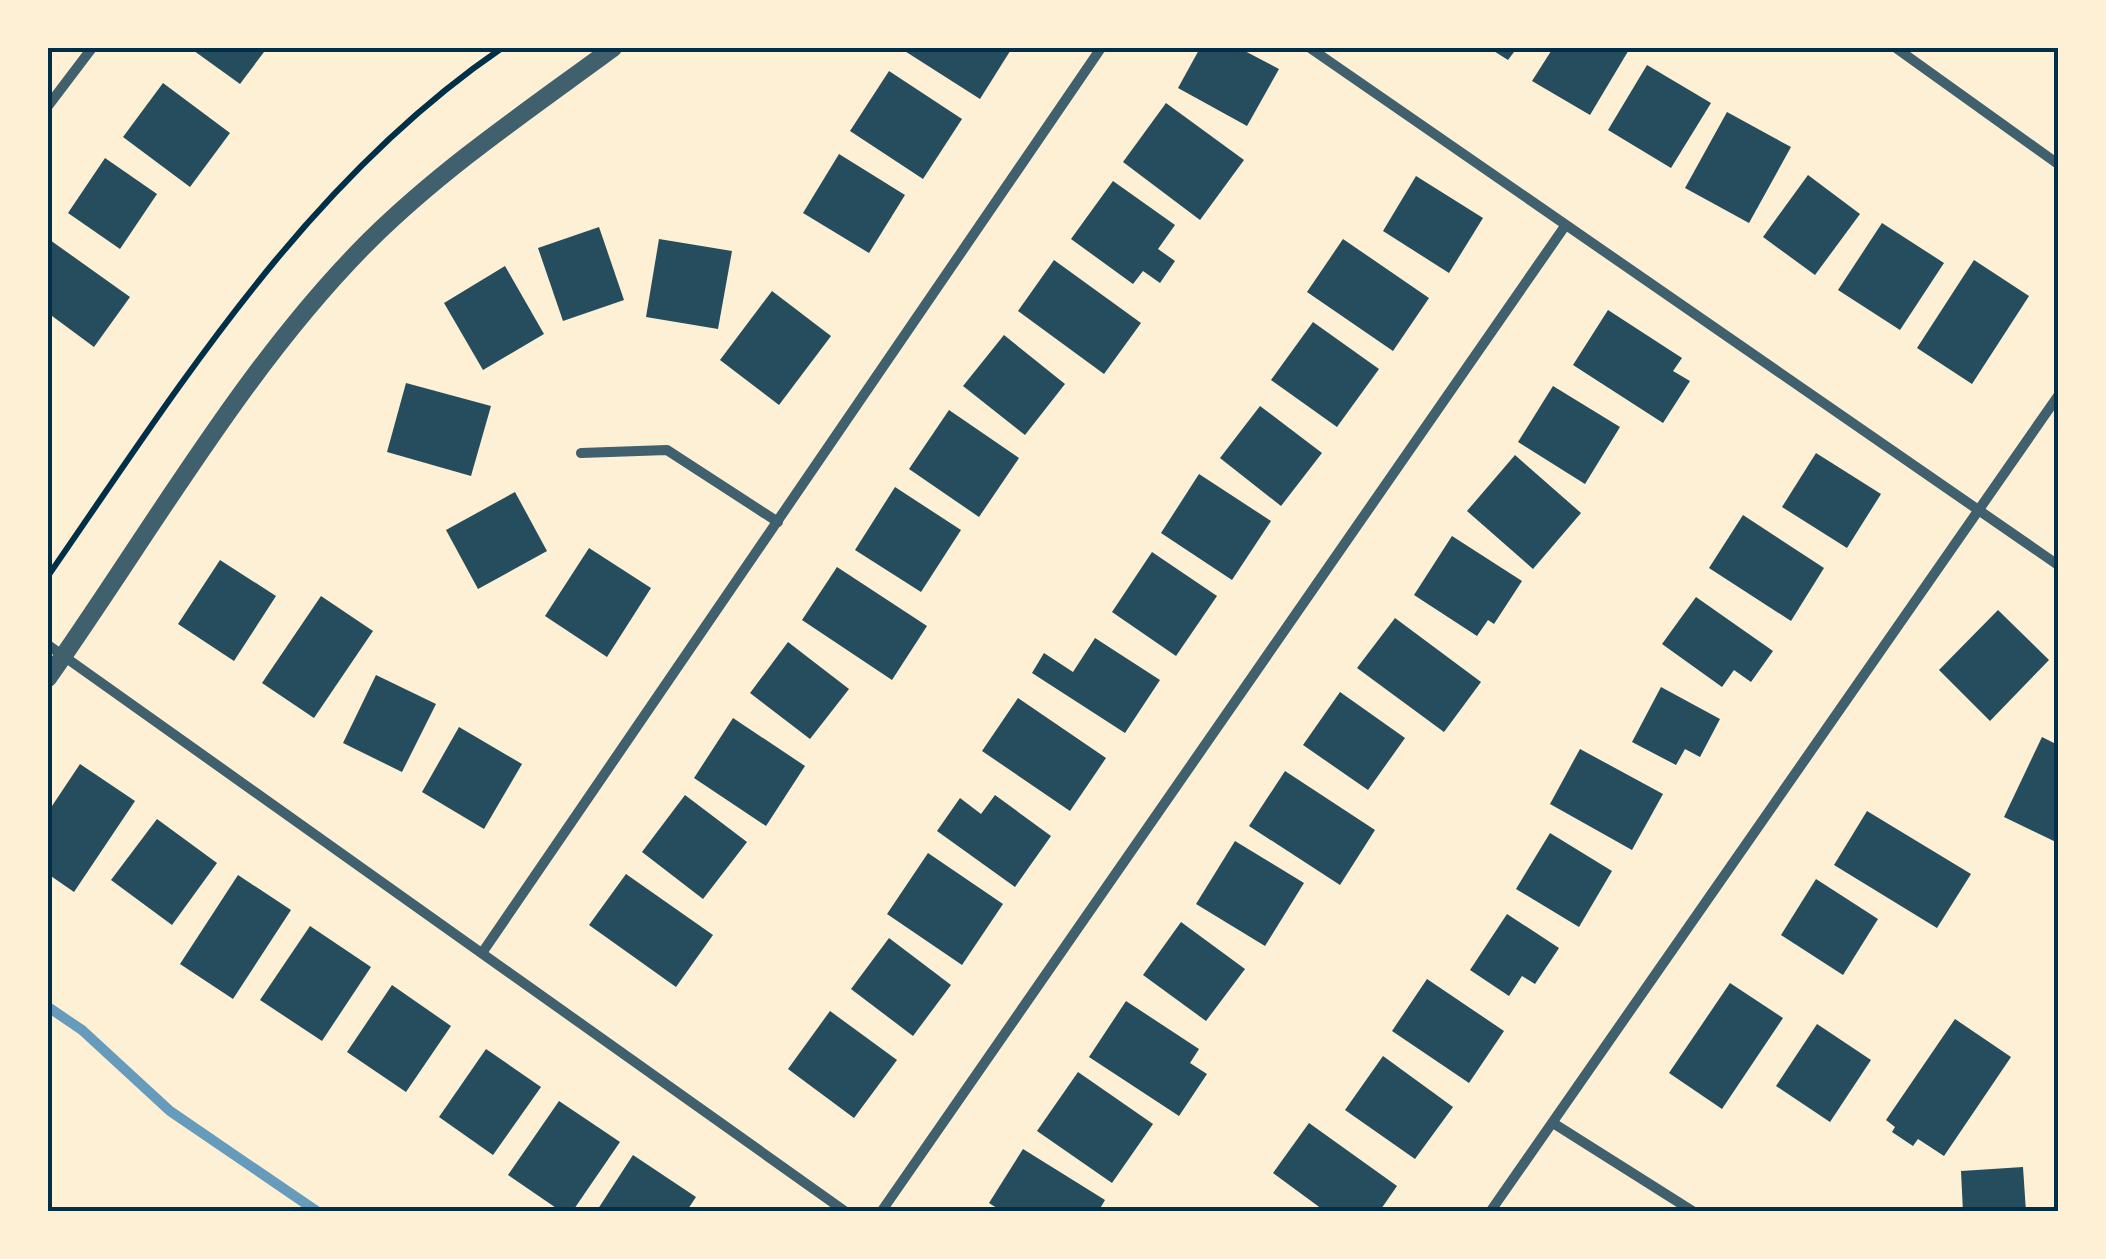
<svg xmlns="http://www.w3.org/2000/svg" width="2106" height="1259" font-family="Bitter,serif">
<rect width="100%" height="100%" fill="#fdf0d5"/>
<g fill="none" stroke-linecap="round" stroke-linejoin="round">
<path stroke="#669bbc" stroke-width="10" d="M 48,1007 L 82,1030 L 170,1111 L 318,1212"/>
</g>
<g fill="#264d5e">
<path d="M 190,48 L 267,48 L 240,84 Z"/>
<path d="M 900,48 L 1012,48 L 980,99 Z"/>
<path d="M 1200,48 L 1239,48 L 1279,69 L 1247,126 L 1178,88 Z"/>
<path d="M 1489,48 L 1517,48 L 1508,60 Z"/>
<path d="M 1553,48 L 1630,48 L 1590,115 L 1532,81 Z"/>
<path d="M 1647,65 L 1711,103 L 1671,168 L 1608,130 Z"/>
<path d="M 889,71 L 962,119 L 923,179 L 850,131 Z"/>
<path d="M 163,83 L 230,133 L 190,187 L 123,137 Z"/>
<path d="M 1166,103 L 1244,160 L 1200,220 L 1123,162 Z"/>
<path d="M 1727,112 L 1791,147 L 1749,223 L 1685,188 Z"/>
<path d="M 839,154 L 905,195 L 869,253 L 803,213 Z"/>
<path d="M 105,158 L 157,194 L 120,249 L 68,213 Z"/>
<path d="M 1808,175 L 1860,214 L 1815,275 L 1763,237 Z"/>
<path d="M 1416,176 L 1483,218 L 1449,273 L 1383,231 Z"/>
<path d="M 1113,181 L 1175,225 L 1158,249 L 1175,261 L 1160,283 L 1143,271 L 1133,284 L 1071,239 Z"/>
<path d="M 1882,223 L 1944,263 L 1900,330 L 1838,290 Z"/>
<path d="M 599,227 L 624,300 L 563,321 L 538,248 Z"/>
<path d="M 659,239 L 732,251 L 718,329 L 646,317 Z"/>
<path d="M 1343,239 L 1429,298 L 1393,351 L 1307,292 Z"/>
<path d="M 50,240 L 130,297 L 94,347 L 48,313 Z"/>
<path d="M 1054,260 L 1141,323 L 1104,374 L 1018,311 Z"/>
<path d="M 1974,260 L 2029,296 L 1972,384 L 1917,348 Z"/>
<path d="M 505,266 L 544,334 L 483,370 L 444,303 Z"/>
<path d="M 772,291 L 831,336 L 779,405 L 720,360 Z"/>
<path d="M 1608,310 L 1682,358 L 1673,371 L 1690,381 L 1663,423 L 1573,365 Z"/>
<path d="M 1313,322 L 1379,369 L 1337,427 L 1271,380 Z"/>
<path d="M 1004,335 L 1065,384 L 1025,435 L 963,386 Z"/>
<path d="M 406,383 L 491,406 L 471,476 L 387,452 Z"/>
<path d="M 1553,386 L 1620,427 L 1585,484 L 1518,442 Z"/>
<path d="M 1260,406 L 1322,453 L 1281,506 L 1220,458 Z"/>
<path d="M 949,410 L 1019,458 L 979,517 L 909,469 Z"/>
<path d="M 1816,453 L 1881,494 L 1847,548 L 1782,507 Z"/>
<path d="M 1515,455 L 1581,513 L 1533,569 L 1467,511 Z"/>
<path d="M 1199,474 L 1271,521 L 1232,580 L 1161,533 Z"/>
<path d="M 895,487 L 961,530 L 921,592 L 855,550 Z"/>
<path d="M 515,492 L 547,551 L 478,589 L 446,530 Z"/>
<path d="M 1743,515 L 1824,568 L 1791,621 L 1709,568 Z"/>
<path d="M 1452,536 L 1522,581 L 1494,624 L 1488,620 L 1477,636 L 1414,595 Z"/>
<path d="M 589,548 L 651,588 L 607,657 L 545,616 Z"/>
<path d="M 1152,552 L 1217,596 L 1176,656 L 1112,612 Z"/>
<path d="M 220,560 L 276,596 L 234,661 L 178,624 Z"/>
<path d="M 837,567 L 927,626 L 892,680 L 802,620 Z"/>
<path d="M 321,596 L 373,631 L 314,718 L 262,683 Z"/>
<path d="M 1696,597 L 1773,651 L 1751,682 L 1734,670 L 1722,687 L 1662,644 Z"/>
<path d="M 1998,610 L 2049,660 L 1990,721 L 1939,670 Z"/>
<path d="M 1395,618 L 1481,682 L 1444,732 L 1357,668 Z"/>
<path d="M 1095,638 L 1160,680 L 1125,733 L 1032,673 L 1044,653 L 1073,672 Z"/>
<path d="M 788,642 L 849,689 L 810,739 L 750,693 Z"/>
<path d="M 376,675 L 436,704 L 402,772 L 343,743 Z"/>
<path d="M 1661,687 L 1720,719 L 1700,757 L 1685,749 L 1676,765 L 1632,742 Z"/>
<path d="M 1340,692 L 1405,738 L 1368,790 L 1303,745 Z"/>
<path d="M 1018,698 L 1106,758 L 1070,811 L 982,751 Z"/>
<path d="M 733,718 L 805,766 L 766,826 L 694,778 Z"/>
<path d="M 459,727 L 522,764 L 484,829 L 422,792 Z"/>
<path d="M 2042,737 L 2058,745 L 2058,843 L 2004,817 Z"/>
<path d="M 1580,749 L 1663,794 L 1632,850 L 1550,804 Z"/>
<path d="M 80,764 L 135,801 L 74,892 L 48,874 L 48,812 Z"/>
<path d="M 1285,771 L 1375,830 L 1340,885 L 1249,826 Z"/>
<path d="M 685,795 L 747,842 L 703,899 L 642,852 Z"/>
<path d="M 995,795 L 1051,836 L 1015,887 L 937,831 L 960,798 L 981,814 Z"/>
<path d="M 1867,811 L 1971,874 L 1937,928 L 1834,865 Z"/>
<path d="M 157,819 L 217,863 L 172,925 L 111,880 Z"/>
<path d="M 1550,833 L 1612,871 L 1579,927 L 1516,889 Z"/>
<path d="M 1235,841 L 1304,883 L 1265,946 L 1196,904 Z"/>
<path d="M 928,853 L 1003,904 L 962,965 L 887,914 Z"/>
<path d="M 626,874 L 713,935 L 676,987 L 589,925 Z"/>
<path d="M 238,875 L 291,910 L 233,999 L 180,964 Z"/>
<path d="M 1816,879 L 1878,919 L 1843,975 L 1781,935 Z"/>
<path d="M 1507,914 L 1559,948 L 1535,984 L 1522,976 L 1509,996 L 1470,970 Z"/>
<path d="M 1181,922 L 1245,969 L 1206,1021 L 1143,975 Z"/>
<path d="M 310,926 L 371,967 L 322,1041 L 260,1000 Z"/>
<path d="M 889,938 L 951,985 L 913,1036 L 851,989 Z"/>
<path d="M 1427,979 L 1504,1031 L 1469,1083 L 1392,1031 Z"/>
<path d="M 1730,983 L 1783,1018 L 1722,1109 L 1669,1073 Z"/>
<path d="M 392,985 L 451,1026 L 406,1092 L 347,1052 Z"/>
<path d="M 1126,1001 L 1199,1049 L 1190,1063 L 1207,1074 L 1179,1116 L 1089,1057 Z"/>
<path d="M 830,1011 L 897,1060 L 854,1118 L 788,1069 Z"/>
<path d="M 1955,1019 L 2011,1057 L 1944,1156 L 1918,1139 L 1913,1146 L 1892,1132 L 1895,1127 L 1886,1120 Z"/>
<path d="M 1817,1024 L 1871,1060 L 1830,1122 L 1776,1086 Z"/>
<path d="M 486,1049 L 541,1087 L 493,1155 L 439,1117 Z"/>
<path d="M 1383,1056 L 1453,1107 L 1415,1159 L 1345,1110 Z"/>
<path d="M 1078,1072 L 1153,1124 L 1112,1183 L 1037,1131 Z"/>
<path d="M 559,1101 L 620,1142 L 572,1212 L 562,1212 L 508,1175 Z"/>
<path d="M 1309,1123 L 1397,1186 L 1379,1212 L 1326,1212 L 1273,1173 Z"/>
<path d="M 1023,1149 L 1105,1200 L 1098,1212 L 1003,1212 L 989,1203 Z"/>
<path d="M 633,1155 L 696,1197 L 686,1212 L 596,1212 Z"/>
<path d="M 2023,1167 L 2026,1212 L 1963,1212 L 1961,1171 Z"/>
</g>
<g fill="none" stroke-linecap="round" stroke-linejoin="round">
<path stroke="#003049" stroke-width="6" d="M 48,576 C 180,385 307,181 502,48"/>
<g stroke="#3f606c" stroke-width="10">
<path d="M 1310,48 L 2058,565"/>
<path d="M 1896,48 L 2058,164"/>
<path d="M 48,106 L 92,48"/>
<path d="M 581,453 L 667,450 L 778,522"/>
<path d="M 48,645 L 846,1212"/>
<path d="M 482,953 L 1101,48"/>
<path d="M 1553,1123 L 1694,1212"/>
<path d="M 881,1212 L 1565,226"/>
<path d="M 1490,1212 L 2058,396"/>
</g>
<path stroke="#3f606c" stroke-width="18" d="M 48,678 C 149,535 246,363 370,240 C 444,167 530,109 613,48"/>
</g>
<rect width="2106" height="1259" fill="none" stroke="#fdf0d5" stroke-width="100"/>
<rect x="50" y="50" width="2006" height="1159" fill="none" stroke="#003049" stroke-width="4"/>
</svg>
